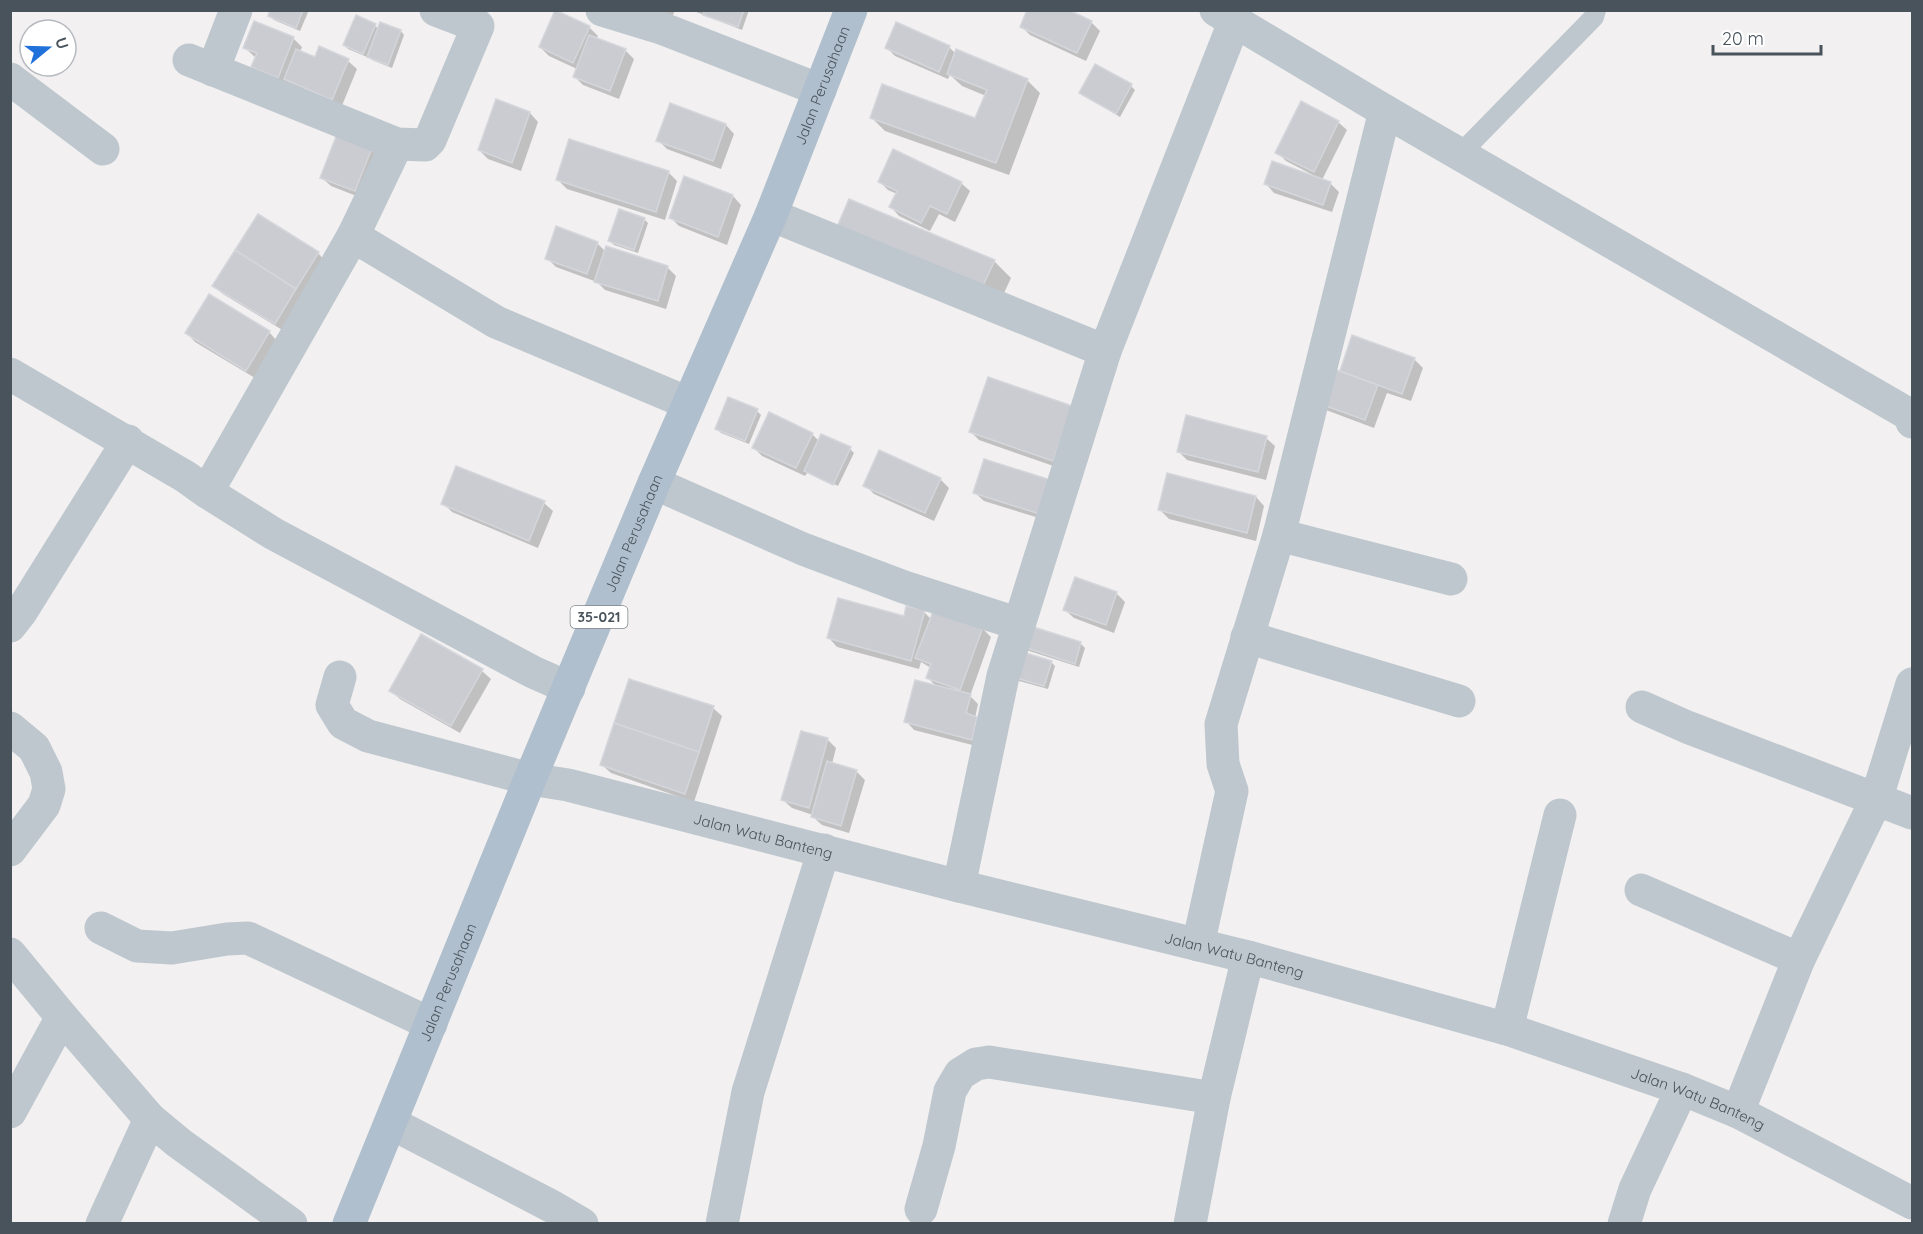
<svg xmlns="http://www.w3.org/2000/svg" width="1923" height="1234" font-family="Quicksand,sans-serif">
<rect width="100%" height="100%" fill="#f2f0f0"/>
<g fill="#0003">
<path d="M 272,10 L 309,10 L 300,31 L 274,20 L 270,16 Z"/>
<path d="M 633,10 L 675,10 L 669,25 Z"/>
<path d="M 691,10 L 749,10 L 742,30 Z"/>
<path d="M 1091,22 L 1100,31 L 1086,61 L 1030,35 L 1022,27 Z"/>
<path d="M 381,24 L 401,31 L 404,35 L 392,68 L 372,60 L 368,56 L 367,57 L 348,49 L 344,45 L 375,26 L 379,29 Z"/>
<path d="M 589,27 L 598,36 L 596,39 L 625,50 L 634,59 L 619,99 L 583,85 L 574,76 L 577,69 L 549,56 L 540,47 Z"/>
<path d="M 293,38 L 302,47 L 300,52 L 316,59 L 320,48 L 348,61 L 357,69 L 341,108 L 294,88 L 288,82 L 287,85 L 261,75 L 253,66 L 256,58 L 245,48 Z"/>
<path d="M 949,47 L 956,54 L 1027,80 L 1040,93 L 1009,175 L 885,131 L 872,118 L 976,119 L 986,96 L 962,86 L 950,75 L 948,79 L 895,56 L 887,48 Z"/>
<path d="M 1096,66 L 1131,86 L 1135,90 L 1120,117 L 1081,93 Z"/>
<path d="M 496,101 L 530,113 L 538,122 L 521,171 L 488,159 L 479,150 Z"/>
<path d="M 1338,122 L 1347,130 L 1322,180 L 1330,183 L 1339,192 L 1332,212 L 1274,193 L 1266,184 L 1314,178 L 1315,176 L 1286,161 L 1277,152 Z"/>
<path d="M 726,125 L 734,134 L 721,169 L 667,149 L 658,140 Z"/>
<path d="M 371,149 L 380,158 L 364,199 L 331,186 L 322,178 Z"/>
<path d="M 668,172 L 677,181 L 665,220 L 567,189 L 558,180 Z"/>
<path d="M 684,178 L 733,196 L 741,205 L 727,245 L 679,226 L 671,218 Z"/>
<path d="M 880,182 L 961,183 L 970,191 L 955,222 L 939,214 L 930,231 L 899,216 L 891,207 L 897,194 L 888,190 Z"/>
<path d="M 644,219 L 648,223 L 638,253 L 614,245 L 610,241 Z"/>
<path d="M 597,243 L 606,252 L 667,267 L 676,276 L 666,309 L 605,290 L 597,282 L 556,267 L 547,258 Z"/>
<path d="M 853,250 L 994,261 L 1011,278 L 997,308 Z"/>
<path d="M 318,253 L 326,262 L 284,331 L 223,294 L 214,286 Z"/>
<path d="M 269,332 L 277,341 L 255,378 L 195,342 L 187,333 Z"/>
<path d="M 1353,337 L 1414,359 L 1423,368 L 1411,401 L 1387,393 L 1374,428 L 1326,410 Z"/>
<path d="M 1071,407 L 1062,469 L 979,440 L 971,432 Z"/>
<path d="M 757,411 L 761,415 L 749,444 L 721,433 L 717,429 Z"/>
<path d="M 812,434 L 819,441 L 850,449 L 854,453 L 838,486 L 808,472 L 805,476 L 762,456 L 754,448 Z"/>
<path d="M 1266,438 L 1275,446 L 1266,480 L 1187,460 L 1178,451 Z"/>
<path d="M 940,479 L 949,488 L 934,521 L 874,494 L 865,485 Z"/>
<path d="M 492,481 L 544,503 L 553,511 L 538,548 L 452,512 L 443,503 Z"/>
<path d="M 1053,482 L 1052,522 L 984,501 L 975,493 Z"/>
<path d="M 1256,497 L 1264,506 L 1256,541 L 1169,519 L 1160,510 Z"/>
<path d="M 1116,593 L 1125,602 L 1114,633 L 1074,618 L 1065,610 Z"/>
<path d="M 924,612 L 931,619 L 982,628 L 991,637 L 970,696 L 978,704 L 975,718 L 985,727 L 980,747 L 914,730 L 906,721 L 937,687 L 928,678 L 931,668 L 921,662 L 919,669 L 837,647 L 829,638 Z"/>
<path d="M 1025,626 L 1081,644 L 1085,648 L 1079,667 L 1023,649 Z"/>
<path d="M 422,636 L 482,671 L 491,679 L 460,733 L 400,699 L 391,691 Z"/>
<path d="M 1051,662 L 1055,666 L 1048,689 L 1019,681 L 1015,677 Z"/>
<path d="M 713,708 L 722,716 L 694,802 L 611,773 L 602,765 Z"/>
<path d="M 802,733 L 828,740 L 836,748 L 832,764 L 856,771 L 865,780 L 849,833 L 822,825 L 813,817 L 813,815 L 792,808 L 783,800 Z"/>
</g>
<g fill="#caccd2" stroke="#d4d6db" stroke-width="1.5">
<path d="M 270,10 L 303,10 L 296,28 L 268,16 Z"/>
<path d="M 555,10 L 590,26 L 573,63 L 539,47 Z"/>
<path d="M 705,10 L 744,10 L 738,27 L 703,15 Z"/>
<path d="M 1027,10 L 1069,10 L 1092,21 L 1077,53 L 1020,27 Z"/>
<path d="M 356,15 L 376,24 L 363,54 L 343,45 Z"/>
<path d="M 254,21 L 294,37 L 278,78 L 251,67 L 257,53 L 243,48 Z"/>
<path d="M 380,22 L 401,30 L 388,65 L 367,57 Z"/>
<path d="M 896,22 L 950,46 L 939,72 L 885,48 Z"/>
<path d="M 589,35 L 626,49 L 610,91 L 573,77 Z"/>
<path d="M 319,46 L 349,59 L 332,100 L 284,79 L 296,49 L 315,57 Z"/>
<path d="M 956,49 L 1028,79 L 996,163 L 870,118 L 882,84 L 975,118 L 987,90 L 947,74 Z"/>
<path d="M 1095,64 L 1132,84 L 1116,114 L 1079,93 Z"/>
<path d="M 496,99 L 530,112 L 512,163 L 478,150 Z"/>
<path d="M 1301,101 L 1339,121 L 1314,172 L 1275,153 Z"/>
<path d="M 670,103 L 726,124 L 713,161 L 656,141 Z"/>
<path d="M 337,134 L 372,148 L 355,191 L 320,178 Z"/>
<path d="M 569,139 L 669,171 L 656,212 L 556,180 Z"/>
<path d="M 893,149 L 962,182 L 947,214 L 930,206 L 921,223 L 889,207 L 897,191 L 878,182 Z"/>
<path d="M 1272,161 L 1331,182 L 1323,205 L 1264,184 Z"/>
<path d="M 684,176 L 733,195 L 718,237 L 669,218 Z"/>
<path d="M 849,199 L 995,260 L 980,292 L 834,234 Z"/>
<path d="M 619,209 L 645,218 L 634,250 L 608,241 Z"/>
<path d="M 258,214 L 319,252 L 296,289 L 235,250 Z"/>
<path d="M 556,226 L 598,242 L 587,274 L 545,259 Z"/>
<path d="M 606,246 L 668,266 L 658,301 L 594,282 Z"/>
<path d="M 235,250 L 296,289 L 275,324 L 212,286 Z"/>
<path d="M 209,294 L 270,331 L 246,371 L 185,333 Z"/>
<path d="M 1352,335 L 1415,358 L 1402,394 L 1340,371 Z"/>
<path d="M 1328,367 L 1378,385 L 1365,420 L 1315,402 Z"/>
<path d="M 988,377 L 1072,406 L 1053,461 L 969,432 Z"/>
<path d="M 728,397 L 758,409 L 745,441 L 715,429 Z"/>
<path d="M 769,412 L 813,433 L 796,468 L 752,448 Z"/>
<path d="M 1186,415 L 1267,436 L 1258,472 L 1177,452 Z"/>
<path d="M 821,434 L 851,447 L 833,485 L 804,471 Z"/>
<path d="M 879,450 L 941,478 L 925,513 L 863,486 Z"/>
<path d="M 984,459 L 1054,481 L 1043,515 L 973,493 Z"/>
<path d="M 456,466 L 545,501 L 529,541 L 441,504 Z"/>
<path d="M 1167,473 L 1256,496 L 1247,533 L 1158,510 Z"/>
<path d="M 1075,577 L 1117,592 L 1106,625 L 1063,610 Z"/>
<path d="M 838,598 L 904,616 L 906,606 L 925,610 L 911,661 L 827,638 Z"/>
<path d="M 934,609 L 983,627 L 960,690 L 926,678 L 931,664 L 915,658 Z"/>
<path d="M 1024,624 L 1081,642 L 1075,664 L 1018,645 Z"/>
<path d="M 421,634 L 483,669 L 451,726 L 389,691 Z"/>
<path d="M 1013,649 L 1052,661 L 1044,686 L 1013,677 Z"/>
<path d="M 629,679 L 714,706 L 699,752 L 614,723 Z"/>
<path d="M 915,680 L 971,694 L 966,713 L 977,717 L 972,740 L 904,722 Z"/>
<path d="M 614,723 L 699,752 L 685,794 L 600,765 Z"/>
<path d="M 801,731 L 828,738 L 809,808 L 781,800 Z"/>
<path d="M 827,761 L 857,770 L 841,826 L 811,817 Z"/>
</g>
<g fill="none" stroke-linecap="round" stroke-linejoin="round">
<path stroke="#bec7ce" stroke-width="20" d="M 1460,154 L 1594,17 L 1596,10"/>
<g stroke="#bec7ce" stroke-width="33">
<path d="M 602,10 L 661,28 L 820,90"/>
<path d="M 1216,10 L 1385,111 L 1910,415 L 1912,422"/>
<path d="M 189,60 L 397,144 L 425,145 L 430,140 L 478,26 L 436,10"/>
<path d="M 213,70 L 236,10"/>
<path d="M 10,79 L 103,149"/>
<path d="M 771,215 L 1105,351"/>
<path d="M 353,236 L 496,322 L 688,403"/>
<path d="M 10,374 L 186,477 L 207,492 L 274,534 L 533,672 L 569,688"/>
<path d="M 654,483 L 803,549 L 904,587 L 1019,624"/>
<path d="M 207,492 L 353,236 L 397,144"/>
<path d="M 1279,535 L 1451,579"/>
<path d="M 10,626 L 21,612 L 128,441"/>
<path d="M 1247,637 L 1459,701"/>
<path id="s1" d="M 340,677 L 332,705 L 343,723 L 368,736 L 530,779 L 568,785 L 959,886 L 1248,957 L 1507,1029 L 1682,1089 L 1738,1112 L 1912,1203"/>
<path d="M 1642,707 L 1687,727 L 1912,813"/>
<path d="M 10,728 L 34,748 L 46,772 L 49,789 L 44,805 L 10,850"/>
<path d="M 959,886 L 1003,676 L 1105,351 L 1235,20"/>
<path d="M 1641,890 L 1799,959"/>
<path d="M 101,928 L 137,946 L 172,948 L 227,939 L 248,938 L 431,1024"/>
<path d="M 1198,945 L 1232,791 L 1223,764 L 1221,724 L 1279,535 L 1385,111"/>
<path d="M 10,954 L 62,1017 L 150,1119 L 179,1143 L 291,1224"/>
<path d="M 1507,1029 L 1560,815"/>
<path d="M 10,1112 L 62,1017"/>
<path d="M 1738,1112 L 1799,959 L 1876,800 L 1912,684"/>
<path d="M 391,1123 L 553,1207 L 582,1224"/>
<path d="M 921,1209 L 939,1146 L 950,1091 L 960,1074 L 976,1064 L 989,1062 L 1214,1098"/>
<path d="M 102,1224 L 150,1119"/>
<path d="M 722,1224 L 748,1092 L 824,850"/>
<path d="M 1190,1224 L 1214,1098 L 1248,957"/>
<path d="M 1624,1224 L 1635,1189 L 1682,1089"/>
</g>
<path stroke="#b0bfcd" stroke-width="33" id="s2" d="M 349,1224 L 530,779 L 654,483 L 771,215 L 851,10"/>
</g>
<g text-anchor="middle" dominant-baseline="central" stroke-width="6" stroke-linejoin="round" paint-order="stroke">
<rect fill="#fff" stroke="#7f878d" stroke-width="1.5" x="570.5" y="606" width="57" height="22" rx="4.5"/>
<g font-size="14" font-weight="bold" fill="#48535c">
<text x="599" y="617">35-021</text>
</g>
<g font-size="15" fill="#48535c" stroke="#fff">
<text stroke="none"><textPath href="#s2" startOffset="1233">Jalan Perusahaan</textPath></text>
<text stroke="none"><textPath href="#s2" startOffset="747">Jalan Perusahaan</textPath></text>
<text stroke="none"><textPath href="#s1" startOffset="486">Jalan Watu Banteng</textPath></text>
<text stroke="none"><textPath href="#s1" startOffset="972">Jalan Watu Banteng</textPath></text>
<text stroke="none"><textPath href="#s2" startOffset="261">Jalan Perusahaan</textPath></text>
<text stroke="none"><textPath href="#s1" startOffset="1458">Jalan Watu Banteng</textPath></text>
</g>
</g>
<rect width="1923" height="1234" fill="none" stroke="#48535c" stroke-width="24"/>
<g transform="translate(48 48) rotate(71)"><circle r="28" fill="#ffffff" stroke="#b6babe" stroke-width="1.5"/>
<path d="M0-4.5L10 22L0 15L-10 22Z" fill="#2171da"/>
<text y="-9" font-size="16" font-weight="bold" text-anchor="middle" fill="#48535c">U</text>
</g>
<path d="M1713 45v9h108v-9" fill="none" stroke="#48535c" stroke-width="3"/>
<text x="1722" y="45" font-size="18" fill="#48535c" stroke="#ffffff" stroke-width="4.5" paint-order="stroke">20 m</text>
</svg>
